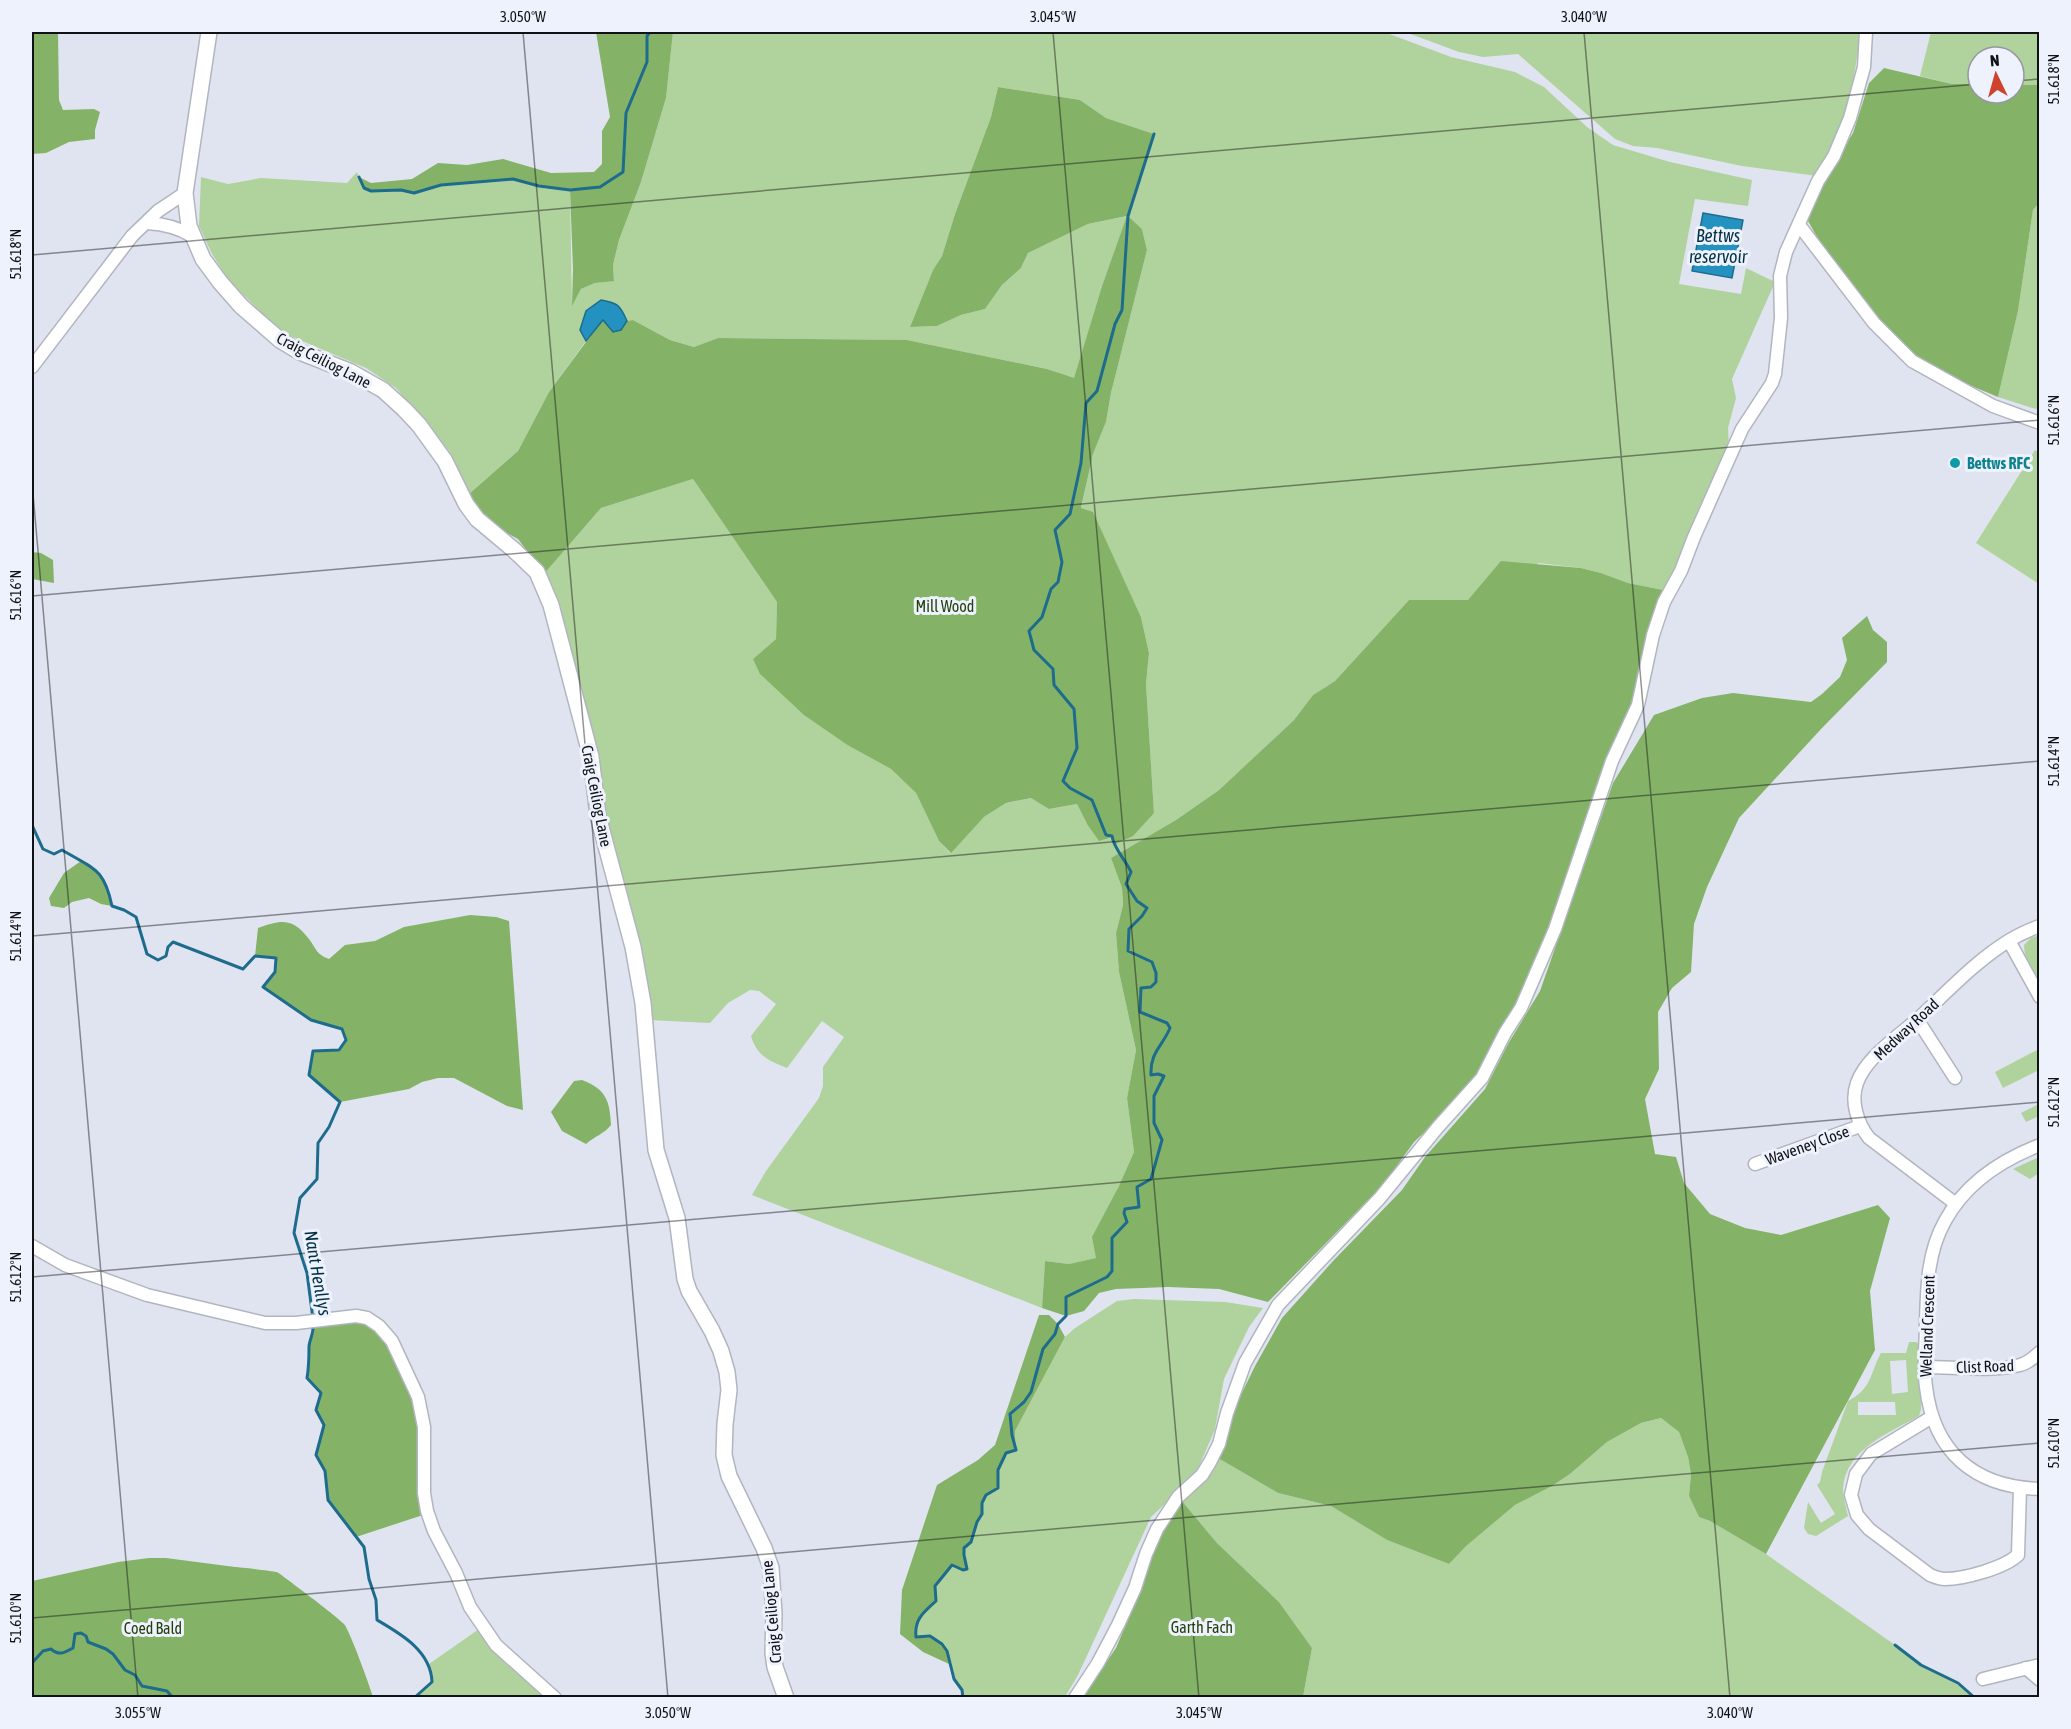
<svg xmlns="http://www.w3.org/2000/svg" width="2071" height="1729" font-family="'Asap Condensed',sans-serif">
<rect width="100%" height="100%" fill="#e0e4f0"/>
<g fill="#b0d29c" fill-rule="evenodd">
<path d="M 673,32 L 1384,32 L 1451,57 L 1515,72 L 1544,87 L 1587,127 L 1613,145 L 1670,162 L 1752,180 L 1748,206 L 1695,199 L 1679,284 L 1741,294 L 1746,268 L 1775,282 L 1732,379 L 1736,398 L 1728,428 L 1729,447 L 1669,583 L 1663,590 L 1628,583 L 1601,573 L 1581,568 L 1539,563 L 1468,600 L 1409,600 L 1335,681 L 1313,695 L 1294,720 L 1219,790 L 1176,820 L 1111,858 L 1122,888 L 1123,905 L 1116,933 L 1119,972 L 1136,1050 L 1127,1098 L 1134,1152 L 1118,1188 L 1097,1258 L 1069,1264 L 1045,1261 L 1042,1308 L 752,1195 L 766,1171 L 819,1098 L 823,1086 L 823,1067 L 844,1037 L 822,1021 L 787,1068 C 769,1061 757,1056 751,1036 L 776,1004 L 759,991 L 750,990 L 728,1003 L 710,1023 L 649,1020 L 544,574 L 601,508 L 693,479 L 777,602 L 776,639 L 753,659 L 849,746 L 891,769 L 916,793 L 939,841 L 950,853 L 984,817 L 1006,803 L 1032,798 L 1049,809 L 1077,804 L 1087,824 L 1112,836 L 1113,844 L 1154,813 L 1146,684 L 1149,653 L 1141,617 L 1093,513 L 1081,509 L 1093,454 L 1106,422 L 1111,393 L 1147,250 L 1142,229 L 1128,216 L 1102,286 L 1074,379 L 1047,369 L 907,340 L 718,338 L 694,347 L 670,340 L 633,320 L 627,321 L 622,310 L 580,330 L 586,341 L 549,392 L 518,451 L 469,494 L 449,451 L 396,388 L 366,368 L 288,335 L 269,320 L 229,281 L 212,254 L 199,226 L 201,177 L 228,184 L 261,178 L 347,183 L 357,172 L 359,177 L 371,191 L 401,190 L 414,193 L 441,185 L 513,179 L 539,186 L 570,190 L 572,305 L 581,289 L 595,283 L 614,280 L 613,265 L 619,240 L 641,182 L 666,98 ZM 998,87 L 1080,100 L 1106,118 L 1154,134 L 1128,216 L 1088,224 L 1028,253 L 1021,268 L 1002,285 L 985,309 L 961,315 L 937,326 L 910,327 L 933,270 L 942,256 L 955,214 L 991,117 Z"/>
<path d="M 1405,32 L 1861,32 L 1852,89 L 1836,143 L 1817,176 L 1742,166 L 1657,148 L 1633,146 L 1615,139 L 1518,54 L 1483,57 L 1459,52 Z"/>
<path d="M 1931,32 L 2039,32 L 2039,85 L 2014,85 L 2014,57 L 1978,57 L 1978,84 L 1952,84 L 1920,76 Z"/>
<path d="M 2039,203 L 2039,410 L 1998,397 L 2018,311 L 2033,210 Z"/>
<path d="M 2035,450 L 2040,453 L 2039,584 L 1976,543 Z"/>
<path d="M 2039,935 L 2040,935 L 2039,982 L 2025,956 L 2024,945 L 2031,938 Z"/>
<path d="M 2039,1049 L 2039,1070 L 2003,1088 L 1995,1072 Z"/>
<path d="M 2039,1104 L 2039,1116 L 2026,1122 L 2021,1113 Z"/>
<path d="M 2039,1157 L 2039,1173 L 2030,1179 L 2013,1169 Z"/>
<path d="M 1134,1299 L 1225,1302 L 1263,1308 L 1249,1327 L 1224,1379 L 1215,1429 L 1195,1476 L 1151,1517 L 1078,1675 L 1065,1697 L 963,1697 L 962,1690 L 954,1679 L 947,1651 L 942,1644 L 930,1636 L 916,1637 L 918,1620 L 936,1601 L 935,1586 L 952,1565 L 963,1570 L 966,1563 L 964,1548 L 971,1542 L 977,1522 L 982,1514 L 982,1503 L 986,1495 L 998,1487 C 996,1474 999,1464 1006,1453 L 1013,1452 L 1016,1445 L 1015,1431 L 1065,1337 L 1075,1328 L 1117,1301 Z"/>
<path d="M 1909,1342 L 1916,1342 L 1919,1344 L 1920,1349 L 1921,1409 L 1919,1416 C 1889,1433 1846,1449 1843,1488 C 1843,1497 1846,1507 1848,1516 L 1816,1536 L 1808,1534 L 1804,1528 L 1808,1502 L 1821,1523 L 1835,1514 L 1817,1485 L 1820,1482 L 1822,1472 L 1848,1401 C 1872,1389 1870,1373 1881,1353 L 1906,1353 ZM 1906,1360 L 1908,1392 L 1892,1394 L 1890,1361 ZM 1858,1402 L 1895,1402 L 1896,1415 L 1858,1415 Z"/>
<path d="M 1661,1418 L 1679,1432 L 1688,1457 L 1691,1474 L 1689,1496 L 1699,1517 L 1710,1521 L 1766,1554 L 1895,1645 L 1921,1665 L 1958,1683 L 1975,1697 L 1303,1697 L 1312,1648 L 1279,1602 L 1217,1543 L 1181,1500 L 1218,1458 L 1278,1493 L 1331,1506 L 1387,1540 L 1449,1564 L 1465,1546 L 1515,1505 L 1552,1486 L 1570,1474 L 1607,1442 L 1641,1423 Z"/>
<path d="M 479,1629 C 493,1658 523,1678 547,1697 L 414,1698 L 432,1682 L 429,1664 Z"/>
</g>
<g fill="#84b367">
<path d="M 32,32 L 58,32 L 59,100 L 63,110 L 94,109 L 100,112 L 95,130 L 95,139 L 69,142 L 46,153 L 32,154 Z"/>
<path d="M 596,32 L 673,32 L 666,98 L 641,182 L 619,240 L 613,265 L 614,281 L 595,283 L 581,289 L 572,306 L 573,269 L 570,190 L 539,186 L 513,179 L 441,185 L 414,193 L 401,190 L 371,191 L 364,188 L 359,177 L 371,183 L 412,179 L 438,163 L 467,165 L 503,159 L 551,173 L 594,172 L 602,164 L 602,131 L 610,117 Z"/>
<path d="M 1884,68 L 1952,84 L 1978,84 L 1978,93 L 2014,93 L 2014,85 L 2039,85 L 2039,203 L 2033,210 L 2018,311 L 1998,397 L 1912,361 L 1840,277 L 1808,221 L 1824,180 L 1853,133 L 1869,83 Z"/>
<path d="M 998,87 L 1080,100 L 1106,118 L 1154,134 L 1128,216 L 1142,229 L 1147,250 L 1111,393 L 1106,422 L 1093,454 L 1081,508 L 1093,512 L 1141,617 L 1149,653 L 1146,684 L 1154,813 L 1133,836 L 1113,845 L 1112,837 L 1099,841 L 1087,824 L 1077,804 L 1049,809 L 1031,798 L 1006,803 L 984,817 L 951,853 L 939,841 L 916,793 L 891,769 L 849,746 L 804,715 L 760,674 L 753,659 L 776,639 L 777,602 L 693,479 L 601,508 L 544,574 L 518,539 L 501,530 L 483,514 L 469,494 L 518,451 L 549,392 L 603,319 L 621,330 L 627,321 L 633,320 L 670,340 L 694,347 L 718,338 L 907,340 L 1047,369 L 1074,378 L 1102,286 L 1127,216 L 1088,224 L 1028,253 L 1021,268 L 1002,285 L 985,309 L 961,315 L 937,326 L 910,327 L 933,270 L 942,256 L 955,214 L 991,117 Z"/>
<path d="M 32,552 L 41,553 L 53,560 L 54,583 L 32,579 Z"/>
<path d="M 1501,561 L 1581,568 L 1601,573 L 1628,583 L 1663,590 L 1635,702 L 1603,769 L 1549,926 L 1522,992 L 1476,1077 L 1449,1109 L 1414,1142 L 1383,1185 L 1268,1302 L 1219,1289 L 1168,1287 L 1116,1289 L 1099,1293 L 1084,1311 L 1066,1316 L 1042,1308 L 1045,1261 L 1069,1264 L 1096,1258 L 1092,1237 L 1118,1188 L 1134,1152 L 1127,1098 L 1136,1050 L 1119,972 L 1116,933 L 1123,905 L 1122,888 L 1111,858 L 1176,820 L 1219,790 L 1294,720 L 1313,695 L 1335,681 L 1409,600 L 1468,600 Z"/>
<path d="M 1867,616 L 1873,630 L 1887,642 L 1887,662 L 1822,728 L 1739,818 L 1707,887 L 1694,924 L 1691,972 L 1672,988 L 1658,1012 L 1659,1069 L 1645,1099 L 1655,1154 L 1676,1157 L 1684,1183 L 1710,1214 L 1745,1228 L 1781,1235 L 1878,1205 L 1890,1218 L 1870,1291 L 1875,1350 L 1766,1554 L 1710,1521 L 1699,1517 L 1689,1496 L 1691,1474 L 1688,1457 L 1679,1432 L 1661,1418 L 1641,1423 L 1607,1442 L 1570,1474 L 1552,1486 L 1515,1505 L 1466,1546 L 1449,1564 L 1387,1540 L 1331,1506 L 1278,1493 L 1218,1458 L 1237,1403 L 1255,1366 L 1282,1318 L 1333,1261 L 1402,1190 L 1425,1157 L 1485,1089 L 1508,1044 L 1540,991 L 1613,783 L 1654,715 L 1702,698 L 1733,693 L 1811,702 L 1822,694 L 1840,677 L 1847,660 L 1842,638 Z"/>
<path d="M 81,861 C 105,875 107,879 112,906 L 101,904 L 89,898 L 72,902 L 64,908 L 51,906 L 49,898 L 64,873 Z"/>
<path d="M 470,915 L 496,917 L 509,921 L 523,1110 L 507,1106 L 454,1078 L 438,1078 L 422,1082 L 409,1089 L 340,1102 L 309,1075 L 313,1051 L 339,1050 L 346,1040 L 342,1029 L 311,1020 L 263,987 L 275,972 L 276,958 L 255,956 L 258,928 C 281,920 292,917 309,939 C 317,950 316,954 329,959 L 345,945 L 375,941 L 404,927 Z"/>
<path d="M 582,1080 C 606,1089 610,1101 611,1125 C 604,1134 595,1136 586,1144 L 562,1131 L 551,1112 L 574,1081 Z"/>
<path d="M 1039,1315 L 1049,1315 L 1058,1324 L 1065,1337 L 1015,1431 L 1016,1450 L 1006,1453 C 999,1464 996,1474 998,1488 L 986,1495 L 982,1503 L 982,1514 L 977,1522 L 971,1542 L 964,1548 L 964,1555 L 967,1569 L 963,1570 L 952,1565 L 935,1586 L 936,1601 C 924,1612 914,1619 916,1637 C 939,1637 945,1640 949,1664 L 923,1652 L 900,1634 L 902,1590 L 937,1485 L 978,1460 L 995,1445 Z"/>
<path d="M 358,1321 L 378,1329 L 393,1353 L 410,1390 L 420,1428 L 423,1515 L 356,1537 L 328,1500 L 325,1471 L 316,1455 L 324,1425 L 316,1410 L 321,1393 L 307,1378 L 310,1361 L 309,1343 L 314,1332 L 314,1326 Z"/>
<path d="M 1181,1500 L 1217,1543 L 1279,1602 L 1312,1648 L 1303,1697 L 1082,1698 L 1116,1648 L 1138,1596 L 1157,1541 Z"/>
<path d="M 149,1558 L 166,1558 L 235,1567 C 240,1567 272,1571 277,1572 C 282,1575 339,1618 344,1624 C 350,1631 370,1687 373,1697 L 32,1697 L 32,1581 L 118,1562 Z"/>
</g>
<g fill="#2392c0" stroke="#1e6c8d" stroke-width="1.5">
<path d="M 1703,213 L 1743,220 L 1732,278 L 1692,271 Z"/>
<path d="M 601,300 C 618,303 620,305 627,321 L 621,330 L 613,332 L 603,320 L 586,341 L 580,330 L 586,311 Z"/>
</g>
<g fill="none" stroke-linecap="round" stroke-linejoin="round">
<g stroke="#1e6c8d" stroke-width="3">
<path d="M 359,177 L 364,188 L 371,191 L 401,190 L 414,193 L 441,185 L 513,179 L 539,186 L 570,190 L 600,187 L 623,172 L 626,113 L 647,62 L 647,36 L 650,32"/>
<path d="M 32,825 L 43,849 L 54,854 L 62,850 C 94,869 104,868 112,906 L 124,910 L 136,917 L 147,954 L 158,960 L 166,956 L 168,947 L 173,942 L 243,969 L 255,956 L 276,958 L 275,972 L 263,987 L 311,1020 L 342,1029 L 346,1040 L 339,1050 L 313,1051 L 309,1075 L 340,1102 L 329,1127 L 318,1143 L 317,1179 L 300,1198 L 294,1233 L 307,1273 L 313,1319"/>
<path d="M 313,1325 C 314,1333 310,1338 309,1346 C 309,1357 309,1367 307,1378 L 321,1393 L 316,1410 L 324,1425 L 316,1455 L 325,1471 L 328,1500 L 364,1547 L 369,1579 L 376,1600 L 377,1620 C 401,1634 431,1651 432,1682 L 414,1698"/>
<path d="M 1895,1645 L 1921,1665 L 1958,1683 L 1975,1698"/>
<path d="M 32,1663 L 43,1651 L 51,1649 C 59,1656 64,1653 73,1648 L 75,1634 L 81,1633 L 86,1636 L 88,1642 L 106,1649 L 113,1654 L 125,1670 L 135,1675 L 142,1686 L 167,1691 L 173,1698"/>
<path d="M 963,1698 L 962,1690 L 954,1679 L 947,1651 L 942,1644 L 930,1636 L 916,1637 C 914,1619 924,1612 936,1601 L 935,1586 L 952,1565 L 963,1570 L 967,1569 L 964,1555 L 964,1548 L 971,1542 L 977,1522 L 982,1514 L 982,1503 L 986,1495 L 998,1488 L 998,1470 L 1006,1453 L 1016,1450 L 1012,1435 L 1010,1414 L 1024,1402 L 1031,1392 L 1043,1349 L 1055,1334 L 1058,1324 L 1066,1316 L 1066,1297 L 1107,1277 L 1112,1271 L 1112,1238 L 1127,1222 L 1124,1213 L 1125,1209 L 1139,1207 L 1137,1187 L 1151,1179 L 1162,1140 L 1154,1123 L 1154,1096 L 1164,1076 L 1158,1074 L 1151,1075 C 1150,1052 1162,1047 1170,1028 L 1167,1023 L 1140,1012 L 1141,988 L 1151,987 L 1156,982 L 1156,973 L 1152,962 L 1128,951 L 1129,929 L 1142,916 L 1147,908 L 1137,901 L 1126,884 L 1131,872 C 1125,859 1114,849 1112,836 L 1106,835 L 1092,800 L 1070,788 L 1063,781 L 1077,748 L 1074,709 L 1054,685 L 1053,669 L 1034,650 L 1029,631 L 1042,617 L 1051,589 L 1058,582 L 1062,562 L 1055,530 L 1070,514 L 1081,463 L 1086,403 L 1097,391 L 1115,324 L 1122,310 L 1128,216 L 1154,134"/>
</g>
<defs>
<g id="minor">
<path d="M 147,223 C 164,224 178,227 192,236"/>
<path d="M 1799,225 L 1874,323 L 1912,361 L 1993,406 L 2040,423"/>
<path d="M 32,367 L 132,236 L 158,211 L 185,193"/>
<path d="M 2009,941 L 2040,997"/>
<path d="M 1917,1019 L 1955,1078"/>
<path d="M 2040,1145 C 2001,1160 1965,1184 1945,1221 C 1927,1253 1927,1288 1926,1323 C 1926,1344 1923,1367 1926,1387 C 1934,1453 1975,1487 2040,1489"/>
<path d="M 1755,1164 L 1860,1126"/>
<path d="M 1956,1204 L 1869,1138 C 1858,1124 1850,1102 1857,1083 C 1866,1057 1900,1035 1920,1017 C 1949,990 1977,960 2010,940 C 2020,934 2029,930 2040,926"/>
<path d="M 32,1246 L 65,1265 L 147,1295 L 265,1323 L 296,1323 L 356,1316 L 367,1318 L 379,1326 L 392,1341 L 418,1397 L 424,1427 L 424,1493 L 427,1511 L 434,1531 L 456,1573 L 470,1607 L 496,1645 L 555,1698"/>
<path d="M 1926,1367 C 1955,1367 1992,1372 2020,1365 C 2029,1363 2034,1357 2040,1352"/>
<path d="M 1932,1417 L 1871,1454 L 1856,1474 L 1851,1495 L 1857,1515 L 1869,1529 L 1930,1575 C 1935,1577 1939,1579 1945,1579 C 1964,1579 2004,1568 2018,1555 L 2020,1488"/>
<path d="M 2026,1668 L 2040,1680"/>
<path d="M 1983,1679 L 2040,1665"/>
<path d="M 1075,1698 L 1098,1663 L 1118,1625 L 1135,1588 L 1146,1554 L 1157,1529 L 1178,1497 L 1202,1475 L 1210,1462 L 1219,1444 L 1227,1413 L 1245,1363 L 1278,1305 L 1379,1199 L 1438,1127 L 1482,1078 L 1505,1033 L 1521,1008 L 1555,929 L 1612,761 L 1638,705 L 1653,635 L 1664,602 L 1681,571 L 1694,537 L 1742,429 L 1772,383 L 1775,374 L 1781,318 L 1780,276 L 1786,252 L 1818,181 L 1834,156 L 1850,118 L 1864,67 L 1866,32"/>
</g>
<path id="tertiary" d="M 209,32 L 185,193 L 189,226 L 203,259 L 220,282 L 241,306 L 280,340 L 300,352 L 351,372 L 383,390 L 404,409 L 419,425 L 445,461 L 466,504 L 477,519 L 514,550 L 537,572 L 551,605 L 591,757 L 598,816 L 633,947 L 643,1003 L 656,1150 L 677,1218 L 685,1279 L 689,1291 L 712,1331 L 721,1351 L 727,1372 L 729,1390 L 725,1424 L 724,1455 L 729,1476 L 764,1548 L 771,1568 L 774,1614 L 773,1653 L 775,1667 L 786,1698"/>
</defs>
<use href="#minor" stroke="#b1b5c0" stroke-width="15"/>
<use href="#tertiary" stroke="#b1b5c0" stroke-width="18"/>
<use href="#minor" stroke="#fff" stroke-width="12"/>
<use href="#tertiary" stroke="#fff" stroke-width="15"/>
</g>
<path fill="none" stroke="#111216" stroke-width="1.5" stroke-opacity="0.45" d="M 523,32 L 668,1698M 1053,32 L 1199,1698M 1584,32 L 1730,1698M 2014,81 L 2040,79M 32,255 L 1978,84M 32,482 L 138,1698M 32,596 L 2040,420M 32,936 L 2040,761M 32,1277 L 2040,1102M 32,1618 L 2040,1443"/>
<circle fill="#0f9aa8" stroke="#eef2fd" stroke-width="2" cx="1955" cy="463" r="6"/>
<g text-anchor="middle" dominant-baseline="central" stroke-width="6" stroke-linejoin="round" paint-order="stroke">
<g font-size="16" fill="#111216" stroke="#eef2fd">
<text transform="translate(324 360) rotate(27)">Craig Ceiliog Lane</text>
<text transform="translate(597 796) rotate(79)">Craig Ceiliog Lane</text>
<text transform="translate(1906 1029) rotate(-43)">Medway Road</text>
<text transform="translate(1807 1145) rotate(-20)">Waveney Close</text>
<text transform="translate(1927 1326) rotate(-88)">Welland Crescent</text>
<text transform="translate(1985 1366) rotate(-2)">Clist Road</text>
<text transform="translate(771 1612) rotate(-95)">Craig Ceiliog Lane</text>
</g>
<g font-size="16" font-weight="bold" fill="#0d838f" stroke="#eef2fd" text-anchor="start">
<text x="1967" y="463">Bettws RFC</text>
</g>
<g font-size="16" fill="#22400a" stroke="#eef2fd">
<text x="945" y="606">Mill Wood</text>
<text x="1202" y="1627">Garth Fach</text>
<text x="153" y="1628">Coed Bald</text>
</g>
<g font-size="18" font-style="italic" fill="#013144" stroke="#eef2fd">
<text x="1718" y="235">Bettws<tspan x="1718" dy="21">reservoir</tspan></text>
<text transform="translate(318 1273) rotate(80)">Nant Henllys</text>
</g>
</g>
<rect width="2071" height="1729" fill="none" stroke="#eef2fd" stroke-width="66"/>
<g transform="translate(1996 75) rotate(355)"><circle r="28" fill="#eef2fd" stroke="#9698a1" stroke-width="1.5"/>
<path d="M0-4.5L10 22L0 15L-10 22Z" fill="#ce422e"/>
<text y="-9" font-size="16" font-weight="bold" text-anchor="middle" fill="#111216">N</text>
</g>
<rect x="33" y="33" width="2005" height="1663" fill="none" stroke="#111216" stroke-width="2"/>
<g font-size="15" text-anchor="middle" fill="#111216">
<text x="523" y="22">3.050°W</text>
<text x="1053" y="22">3.045°W</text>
<text x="1584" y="22">3.040°W</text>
<text transform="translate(2054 79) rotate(-90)" y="5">51.618°N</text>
<text transform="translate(16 254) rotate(-90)" y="5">51.618°N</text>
<text transform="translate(2054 420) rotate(-90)" y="5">51.616°N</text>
<text transform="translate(16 595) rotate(-90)" y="5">51.616°N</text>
<text transform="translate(2054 761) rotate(-90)" y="5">51.614°N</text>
<text transform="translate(16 936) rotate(-90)" y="5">51.614°N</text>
<text transform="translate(2054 1102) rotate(-90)" y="5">51.612°N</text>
<text transform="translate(16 1277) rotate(-90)" y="5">51.612°N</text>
<text transform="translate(2054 1443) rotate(-90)" y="5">51.610°N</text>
<text transform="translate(16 1618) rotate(-90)" y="5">51.610°N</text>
<text x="138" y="1718">3.055°W</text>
<text x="668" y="1718">3.050°W</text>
<text x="1199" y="1718">3.045°W</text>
<text x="1730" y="1718">3.040°W</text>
</g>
</svg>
